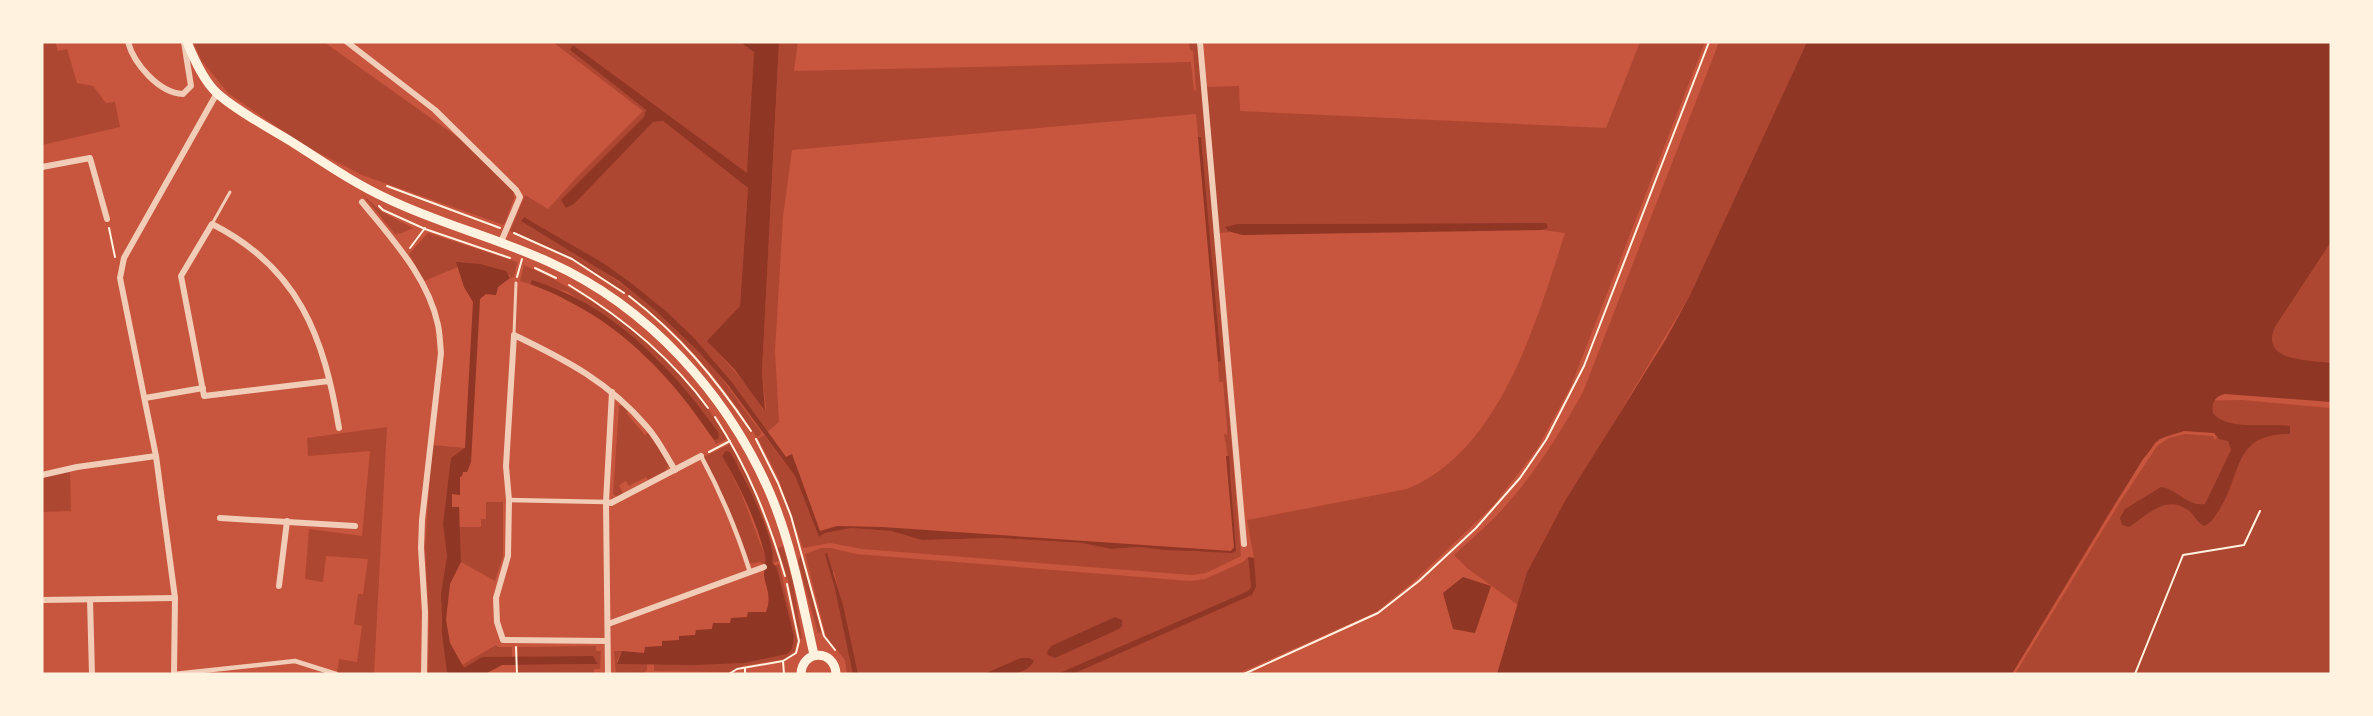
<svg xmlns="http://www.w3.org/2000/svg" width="2373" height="716" font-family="Figtree,sans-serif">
<rect width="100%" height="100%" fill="#c8553d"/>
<g fill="#ae4732">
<path d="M 42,42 L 55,42 L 58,51 L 67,49 L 77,83 L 93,86 L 106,103 L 115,102 L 120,127 L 42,145 Z"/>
<path d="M 193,42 L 324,42 L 470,146 L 503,178 L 513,191 L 514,198 L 504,225 L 362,175 L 300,143 L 228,93 L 202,61 Z"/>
<path d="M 553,42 L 740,42 L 754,52 L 748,174 L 574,46 L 570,50 L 646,110 L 644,117 L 653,122 L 663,121 L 748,188 L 740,306 L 708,341 L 755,395 L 763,410 L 766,409 L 762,372 L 779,42 L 798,42 L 794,71 L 1191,62 L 1194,91 L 1196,90 L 1193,51 L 1190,50 L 1189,42 L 1198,42 L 1241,556 L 1206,573 L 1192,575 L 862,549 L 830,543 L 803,548 L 777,475 L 758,439 L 764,435 L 795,476 L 819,537 L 825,533 L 851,528 L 891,531 L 923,540 L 999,538 L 1082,543 L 1111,549 L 1139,547 L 1198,552 L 1235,552 L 1231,475 L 1224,434 L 1227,435 L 1227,428 L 1223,382 L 1219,382 L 1218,362 L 1221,361 L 1201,138 L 1198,137 L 1196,114 L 792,150 L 783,217 L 775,351 L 779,422 L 767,432 C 754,416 744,397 730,380 C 682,320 633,281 567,242 C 553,234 538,224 523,217 L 522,221 C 586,259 650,297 701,353 C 724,378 741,407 762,433 L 757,438 C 692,334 622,277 510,231 L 525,195 L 548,209 L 576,178 L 643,111 Z"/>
<path d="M 1640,42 L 1705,42 L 1571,386 L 1537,449 L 1493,506 L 1413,582 L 1376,612 L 1237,674 L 1073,674 L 1252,595 L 1254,558 L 1247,520 L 1407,489 C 1501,450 1536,322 1565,233 L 1542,230 L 1545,229 L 1546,223 L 1533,223 L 1237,224 L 1226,229 L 1230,232 L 1219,233 L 1207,87 L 1239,86 L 1240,111 L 1606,128 Z"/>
<path d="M 1719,42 L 1807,42 L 1690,295 L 1547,534 L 1527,572 L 1518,605 L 1467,568 L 1454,555 C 1469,541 1485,528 1498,514 C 1532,478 1559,435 1583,392 Z"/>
<path d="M 362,194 L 382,212 L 413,228 L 402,233 L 395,234 Z"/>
<path d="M 428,233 L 517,262 L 514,277 L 510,278 L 510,275 L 457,263 L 458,267 L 424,281 L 409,254 Z"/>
<path d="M 2331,242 L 2331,363 C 2308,359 2260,362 2275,327 Z"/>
<path d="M 524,265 C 605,301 683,360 727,439 L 716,444 L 711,436 L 715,439 L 660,361 L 635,339 L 568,292 L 531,281 L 530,284 L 520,281 Z"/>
<path d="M 2242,400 L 2331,408 L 2331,674 L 1979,674 L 2190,401 Z"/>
<path d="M 622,405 L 629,411 L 626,413 L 645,435 L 648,433 L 669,463 L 666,471 L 648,480 L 646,477 L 629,486 L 626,481 L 619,485 L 623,494 L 617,497 L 613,494 L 619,406 Z"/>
<path d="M 387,427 L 374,674 L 337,673 L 339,659 L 357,662 L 362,626 L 354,624 L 358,594 L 363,594 L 368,559 L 326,556 L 323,582 L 305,579 L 309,529 L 362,536 L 370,451 L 308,456 L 307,438 Z"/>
<path d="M 730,444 L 751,484 L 779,561 L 772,563 L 772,550 L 747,483 L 738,465 L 723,456 L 741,493 L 765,556 L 765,565 L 760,562 L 749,564 L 729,509 L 704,457 Z"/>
<path d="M 432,445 L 465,448 L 449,480 L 443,524 L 447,556 L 441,593 L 441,621 L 448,674 L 428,674 L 429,619 L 425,548 Z"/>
<path d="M 70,472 L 71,511 L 42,512 L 42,478 Z"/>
<path d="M 486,502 L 503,502 L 503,556 L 495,581 L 461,562 L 458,527 L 481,527 L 481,519 L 486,519 Z"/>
<path d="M 783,546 L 793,583 L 802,638 L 800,639 L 788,580 L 778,548 Z"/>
<path d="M 821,548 L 831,548 L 856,554 L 1190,581 L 1205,579 L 1243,562 L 1248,557 L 1251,587 L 1248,591 L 1057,674 L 858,674 L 834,571 L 832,575 L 852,666 L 853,674 L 847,674 L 845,660 L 826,636 L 805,554 Z"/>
<path d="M 801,555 L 821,632 L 818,633 L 798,562 Z"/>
<path d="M 779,564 L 797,640 L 795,651 L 785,659 L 743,666 L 729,672 L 654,671 L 654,664 L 744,663 L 794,636 L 777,568 L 773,566 Z"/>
<path d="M 496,645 L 498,647 L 512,647 L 512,657 L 482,657 L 464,669 L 462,665 Z"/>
<path d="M 596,646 L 596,651 L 601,651 L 600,669 L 594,669 L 594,674 L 518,674 L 518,665 L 598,664 L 593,656 L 518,657 L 518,647 Z"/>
<path d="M 614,651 L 622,651 L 617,660 L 617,664 L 647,664 L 647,670 L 644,673 L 616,673 Z"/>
</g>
<g fill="#8f3625">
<path d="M 740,42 L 779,42 L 762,372 L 765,411 L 735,370 L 707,341 L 740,306 L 748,188 L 663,121 L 653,122 L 574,204 L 566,208 L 561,200 L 644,117 L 646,110 L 570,50 L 573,45 L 747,173 L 754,52 Z"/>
<path d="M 1807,42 L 2331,42 L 2331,242 L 2275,327 C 2260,362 2308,359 2331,363 L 2331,402 L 2225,394 C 2215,396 2211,403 2213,413 C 2226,431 2269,423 2290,426 L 2290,434 C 2230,433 2243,478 2217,513 C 2213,519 2211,523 2204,526 C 2197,523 2194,514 2188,510 C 2165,494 2148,515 2129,527 L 2122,525 L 2120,518 L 2125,509 L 2161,487 C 2177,489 2188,507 2205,504 L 2231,450 L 2228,441 L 2219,439 L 2217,436 C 2195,433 2173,428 2155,443 L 2117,500 L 2012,674 L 1497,674 L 1527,572 L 1565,501 L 1666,339 L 1690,295 Z"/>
<path d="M 1198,137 L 1201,137 L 1221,361 L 1218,362 Z"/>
<path d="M 524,217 L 603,263 L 631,283 L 667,312 L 695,339 L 731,381 L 786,457 L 792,454 L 820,531 L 837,526 L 882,527 L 1231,551 L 1234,547 L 1226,456 L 1229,456 L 1236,551 L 1232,553 L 1165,550 L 1139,547 L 1111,549 L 1082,543 L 999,538 L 922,540 L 891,531 L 851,528 L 825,533 L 819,537 L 795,476 L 728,385 L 700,353 L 654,309 L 619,281 L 521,221 Z"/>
<path d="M 1533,223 L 1546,223 L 1548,228 L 1542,230 L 1242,235 L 1228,231 L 1225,227 L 1237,224 Z"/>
<path d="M 456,262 L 480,264 L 506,271 L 510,278 L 498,287 L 496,295 L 486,294 L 480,299 L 471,462 L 467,472 L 463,472 L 462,476 L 460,477 L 460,495 L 452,494 L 452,507 L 459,507 L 461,562 L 450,584 L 446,620 L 450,643 L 464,668 L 482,657 L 593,656 L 598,664 L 502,665 L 485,674 L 448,674 L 447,672 L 442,634 L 441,593 L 447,556 L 443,524 L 451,458 L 465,448 L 473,302 L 464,287 Z"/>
<path d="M 532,280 C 611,304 671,366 718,432 L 719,438 L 715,440 L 711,436 C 675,382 627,330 568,301 C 556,294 543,289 530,284 Z"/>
<path d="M 726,451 L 730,452 C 741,470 778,543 772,562 L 777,568 L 794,636 L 792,649 L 787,654 L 744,663 L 695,665 L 617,664 L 622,651 L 644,653 L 645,647 L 662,646 L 662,641 L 679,640 L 679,636 L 695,635 L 696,630 L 712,629 L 713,623 L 730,623 L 731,618 L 747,617 L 748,612 L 766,612 C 772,596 766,589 764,575 C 764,570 766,563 765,556 C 757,522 740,486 722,456 Z"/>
<path d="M 827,553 L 843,605 L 858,674 L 853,674 L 834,585 L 825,554 Z"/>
<path d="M 1248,557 L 1254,558 L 1256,586 L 1252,595 L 1073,674 L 1057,674 L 1248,591 L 1251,587 Z"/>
<path d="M 1463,577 L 1491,586 L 1475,633 L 1453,629 L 1443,593 Z"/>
<path d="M 1115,617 L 1122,620 L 1122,626 L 1119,629 L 1055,658 L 1048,655 L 1047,652 L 1051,646 Z"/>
<path d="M 1021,658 L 1030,658 L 1034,661 C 1024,678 1001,674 984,674 Z"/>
</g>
<path fill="#c8553d" d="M 2184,431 L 2214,433 L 2217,437 L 2215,440 L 2213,436 L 2185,434 L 2169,438 L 2157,446 L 2120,502 L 2015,674 L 2012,674 L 2143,459 L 2160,439 Z"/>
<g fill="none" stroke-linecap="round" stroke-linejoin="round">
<g stroke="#fff3e0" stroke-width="2">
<path d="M 387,186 L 500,228"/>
<path d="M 379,206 L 383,210 L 425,229 L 510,258"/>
<path d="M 109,228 L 115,257"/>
<path d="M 514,233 L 572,259 L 624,293"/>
<path d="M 410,248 L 425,228"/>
<path d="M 535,268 L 556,278"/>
<path d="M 517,277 L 522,259"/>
<path d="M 569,285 C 623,318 671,357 708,408"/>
<path d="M 629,296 C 680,335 715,378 751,431"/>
<path d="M 715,417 C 748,468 768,518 785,576"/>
<path d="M 756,439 L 778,483 L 791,516 L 824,636 L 835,650"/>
<path d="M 709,452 L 730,441"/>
<path d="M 516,647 L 517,674"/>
<path d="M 745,668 L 745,674"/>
<path d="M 729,674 L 737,669 L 783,661"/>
<path d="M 784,674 L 783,661 L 796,653 L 799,641 L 787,584"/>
<path d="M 1244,674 L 1378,613 L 1419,581 L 1476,528 L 1520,478 L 1546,440 L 1584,366 L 1709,42"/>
<path d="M 2135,674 L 2183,555 L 2244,545 L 2260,511"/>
</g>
<g stroke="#f1ccb7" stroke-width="3">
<path d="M 212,224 L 230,192"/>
<path d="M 514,334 L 516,283"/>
</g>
<g stroke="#f1ccb7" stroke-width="4.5">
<path d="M 701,456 C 721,493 737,531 750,572"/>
<path d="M 509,500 L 606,502"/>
<path d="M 174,674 L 295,661 L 336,674"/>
</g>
<g stroke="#f1ccb7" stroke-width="6">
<path d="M 128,42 C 134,64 159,93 183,94 L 191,86 L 184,42"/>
<path d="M 347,42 L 435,110 L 516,190 L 520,197 L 501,242"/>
<path d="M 1200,42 L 1244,544"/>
<path d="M 42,167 L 90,158 L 107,219"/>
<path d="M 362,202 C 392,239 428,277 438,325 C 440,334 440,344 441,353 L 422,520 L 421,548 L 425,612 L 424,674"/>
<path d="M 329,381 L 204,396 L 181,276 L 212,224 C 299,268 324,337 339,428"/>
<path d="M 145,398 L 203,388"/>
<path d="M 42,475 L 77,467 L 156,456"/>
<path d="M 606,502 L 611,503 L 701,456"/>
<path d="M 220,518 L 355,526"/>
<path d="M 279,586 L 287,521"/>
<path d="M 42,600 L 175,598"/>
<path d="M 90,600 L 92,674"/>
<path d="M 608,624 L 764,567"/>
<path d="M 607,641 L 503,640 L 497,622 L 496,598 L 508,556 L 509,500 L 506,466 L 514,335 C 566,360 609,382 647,427 C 658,439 666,456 675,470"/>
<path d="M 174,674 L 175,598 L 156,456 L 120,278 L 124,258 L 217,93"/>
<path d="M 608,674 L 606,502 L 612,392"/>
</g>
<g stroke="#fff3e0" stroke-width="9">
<path d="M 187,42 C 194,59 204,82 218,94 C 237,111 269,128 292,142 C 323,162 355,184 388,199 C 440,224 497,238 549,262 C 649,307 727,394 770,493 C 792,545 802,601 814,655"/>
<path d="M 801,674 C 802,649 835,649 836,674"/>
</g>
</g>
<rect width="2373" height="716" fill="none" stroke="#fff3e0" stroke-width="87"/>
</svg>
